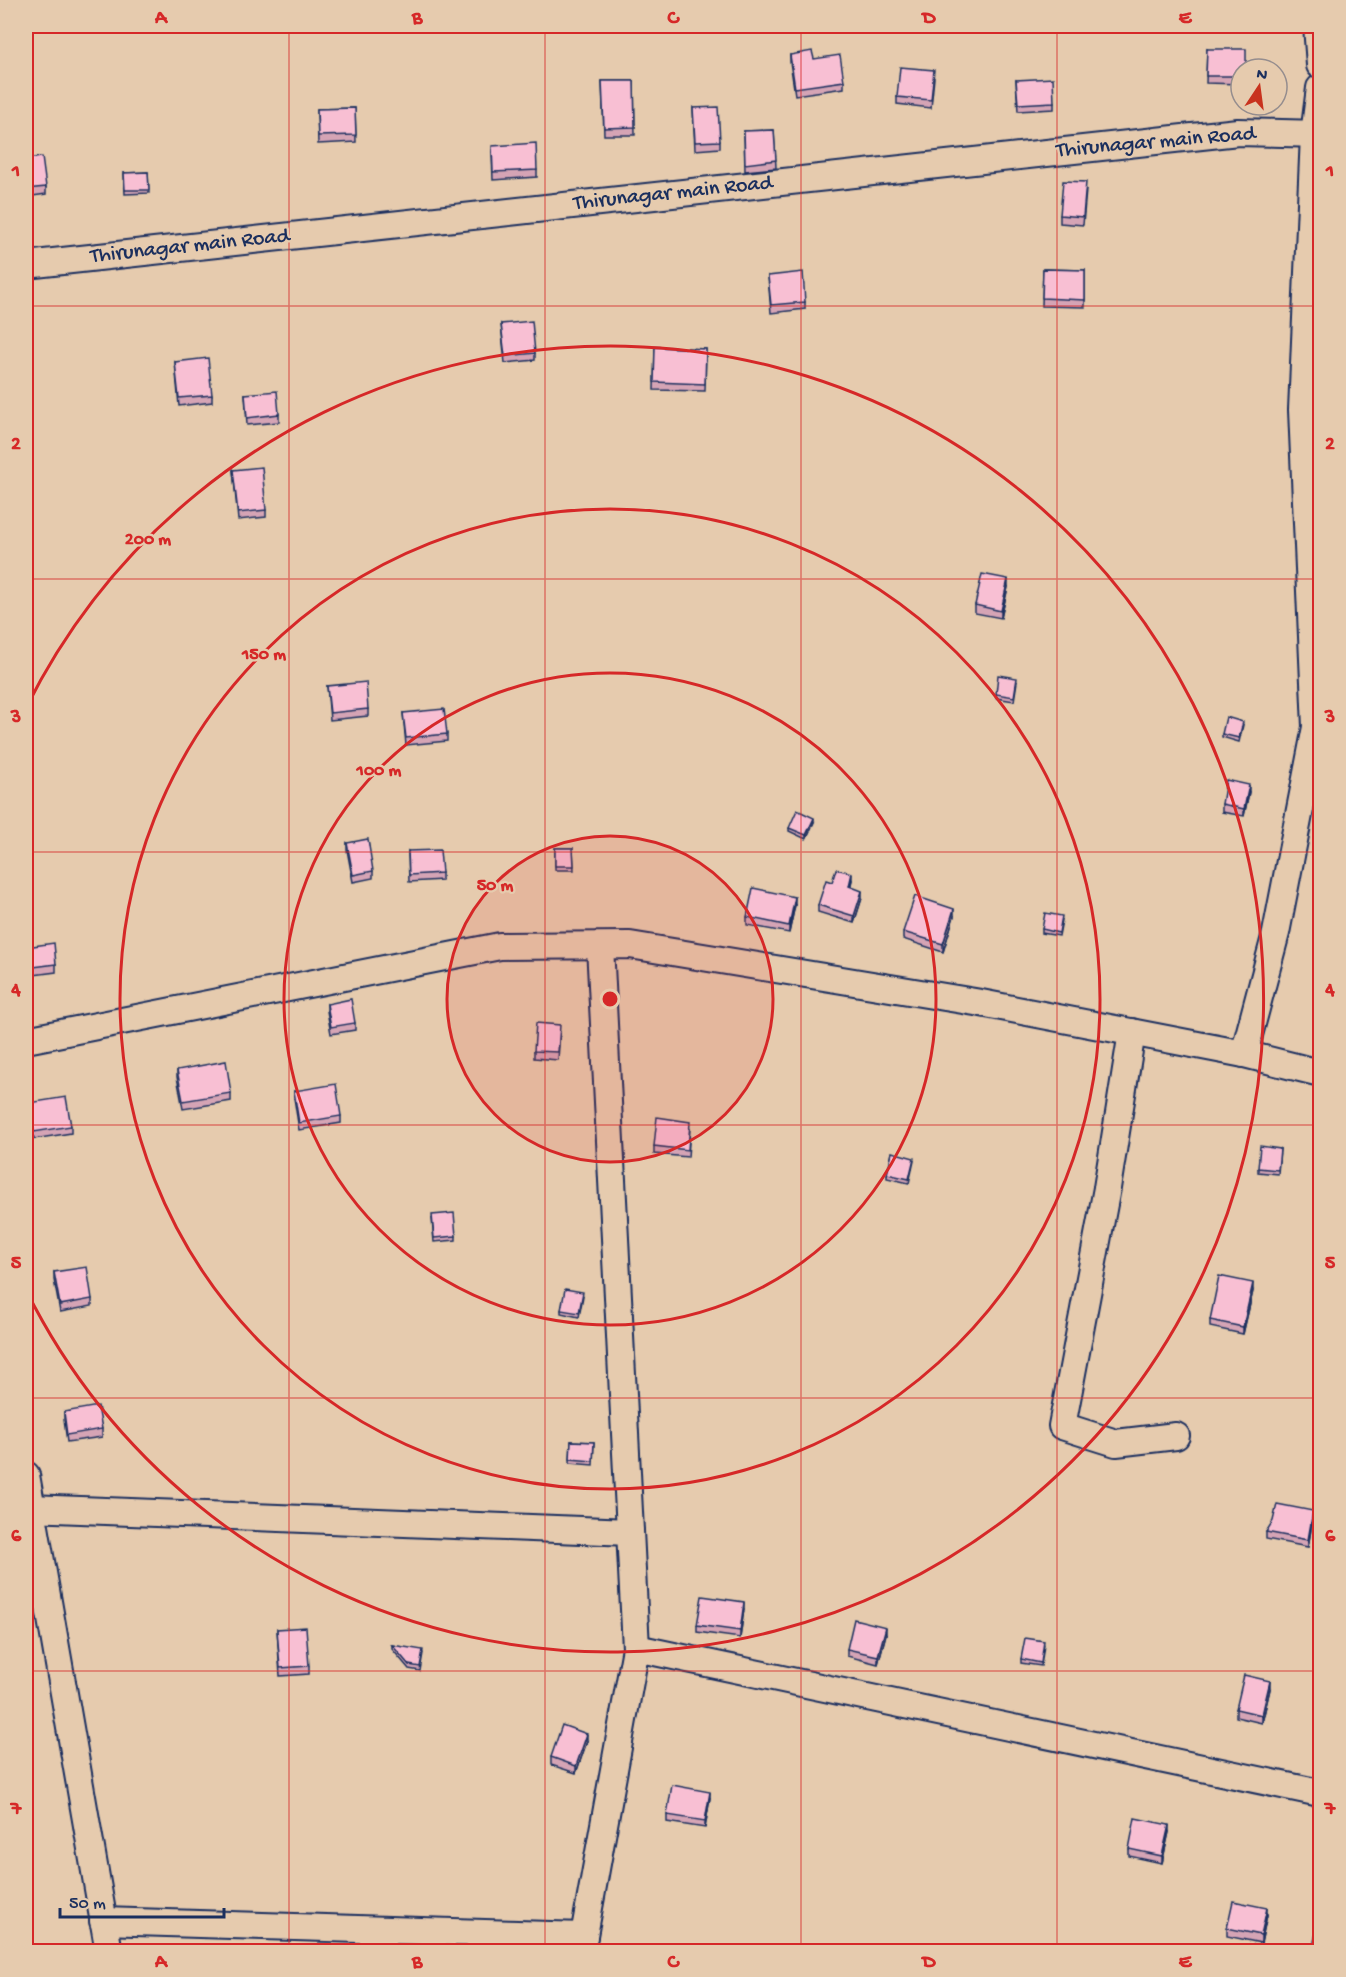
<svg xmlns="http://www.w3.org/2000/svg" width="1346" height="1977" font-family="'Gochi Hand',sans-serif">
<rect width="100%" height="100%" fill="#e6cbae"/>
<filter id="ink" filterUnits="userSpaceOnUse"><feTurbulence type="fractalNoise" baseFrequency=".0167" numOctaves="2"/><feDisplacementMap in="SourceGraphic" scale="12" xChannelSelector="R" yChannelSelector="G"/><feConvolveMatrix kernelMatrix="1 2 1 2 8 2 1 2 1" color-interpolation-filters="sRGB"/></filter>
<g filter="url(#ink)">
<g fill="none" stroke-linecap="round" stroke-linejoin="round">
<defs>
<g id="minor">
<path d="M 1317,26 L 1320,65"/>
<path d="M 26,265 L 1238,132 L 1320,134"/>
<path d="M 1132,1032 L 1107,1188 L 1062,1426 L 1116,1443 L 1176,1436"/>
<path d="M 26,1040 L 500,946 L 630,945 L 981,1003 L 1244,1054 L 1320,1073"/>
<path d="M 1244,1054 L 1276,933 L 1316,727 L 1302,410 L 1314,135 L 1320,88"/>
<path d="M 26,1475 L 109,1952"/>
<path d="M 30,1508 L 630,1532"/>
<path d="M 636,1648 L 1320,1793"/>
<path d="M 103,1921 L 584,1936"/>
<path d="M 581,1952 L 636,1648 L 600,946"/>
</g>
</defs>
<use href="#minor" stroke="#1b2f5e" stroke-width="30"/>
<use href="#minor" stroke="#e6cbae" stroke-width="26"/>
</g>
<g fill="#d5a4b5" stroke="#1b2f5e" stroke-width="1.5">
<path d="M 1207,49 L 1241,69 L 1241,84 L 1206,83 Z"/>
<path d="M 790,55 L 814,59 L 844,81 L 844,88 L 795,95 L 790,62 Z"/>
<path d="M 934,78 L 931,108 L 897,104 L 897,97 Z"/>
<path d="M 1016,80 L 1054,102 L 1054,109 L 1018,111 Z"/>
<path d="M 602,81 L 634,81 L 635,135 L 604,135 Z"/>
<path d="M 355,108 L 356,142 L 318,144 L 317,109 Z"/>
<path d="M 693,108 L 720,141 L 720,148 L 695,150 Z"/>
<path d="M 774,130 L 776,168 L 745,171 L 744,131 Z"/>
<path d="M 492,153 L 537,170 L 537,177 L 493,180 Z"/>
<path d="M 26,159 L 46,187 L 46,194 L 26,197 Z"/>
<path d="M 148,172 L 149,193 L 125,194 L 124,173 Z"/>
<path d="M 1086,190 L 1083,225 L 1060,223 L 1060,215 Z"/>
<path d="M 1043,269 L 1085,270 L 1085,307 L 1042,306 Z"/>
<path d="M 768,276 L 805,302 L 805,309 L 771,313 Z"/>
<path d="M 501,324 L 535,353 L 535,360 L 505,363 Z"/>
<path d="M 655,347 L 706,349 L 705,391 L 654,390 Z"/>
<path d="M 175,362 L 212,395 L 212,402 L 179,406 Z"/>
<path d="M 245,394 L 279,414 L 279,422 L 247,425 Z"/>
<path d="M 233,470 L 266,510 L 266,517 L 238,520 Z"/>
<path d="M 1008,587 L 1001,618 L 975,613 L 975,605 Z"/>
<path d="M 1017,682 L 1014,701 L 996,698 L 996,694 Z"/>
<path d="M 327,686 L 368,709 L 368,716 L 330,720 Z"/>
<path d="M 403,713 L 447,734 L 447,741 L 406,745 Z"/>
<path d="M 1243,725 L 1239,742 L 1222,737 L 1222,734 Z"/>
<path d="M 1249,792 L 1244,816 L 1222,812 L 1222,804 Z"/>
<path d="M 814,822 L 806,839 L 789,831 L 789,828 Z"/>
<path d="M 347,843 L 373,871 L 373,878 L 353,882 L 347,850 Z"/>
<path d="M 555,848 L 573,848 L 574,870 L 555,870 Z"/>
<path d="M 408,851 L 442,873 L 442,880 L 409,882 Z"/>
<path d="M 852,880 L 850,887 L 862,898 L 854,923 L 818,912 L 818,905 L 832,882 Z"/>
<path d="M 795,905 L 789,933 L 747,925 L 747,917 Z"/>
<path d="M 954,916 L 943,952 L 903,939 L 903,932 Z"/>
<path d="M 1062,920 L 1059,936 L 1042,933 L 1042,929 Z"/>
<path d="M 26,947 L 56,964 L 56,972 L 26,976 Z"/>
<path d="M 327,1004 L 355,1023 L 355,1030 L 331,1034 L 327,1011 Z"/>
<path d="M 560,1032 L 558,1060 L 534,1058 L 534,1051 Z"/>
<path d="M 177,1070 L 231,1093 L 231,1101 L 183,1109 L 177,1077 Z"/>
<path d="M 294,1091 L 341,1116 L 341,1123 L 299,1130 L 294,1098 Z"/>
<path d="M 29,1103 L 71,1126 L 71,1133 L 34,1139 L 29,1111 Z"/>
<path d="M 690,1129 L 688,1157 L 654,1154 L 654,1146 Z"/>
<path d="M 1280,1149 L 1278,1174 L 1258,1172 L 1258,1168 Z"/>
<path d="M 914,1161 L 909,1183 L 887,1178 L 887,1174 Z"/>
<path d="M 432,1219 L 456,1236 L 456,1240 L 434,1242 Z"/>
<path d="M 54,1272 L 92,1299 L 92,1306 L 60,1312 L 54,1280 Z"/>
<path d="M 1253,1291 L 1243,1334 L 1210,1327 L 1210,1320 Z"/>
<path d="M 583,1296 L 579,1317 L 561,1313 L 561,1310 Z"/>
<path d="M 64,1412 L 102,1429 L 102,1437 L 67,1442 L 64,1420 Z"/>
<path d="M 571,1441 L 594,1442 L 593,1465 L 570,1463 Z"/>
<path d="M 1313,1518 L 1308,1547 L 1266,1539 L 1266,1532 Z"/>
<path d="M 744,1609 L 740,1638 L 697,1632 L 697,1625 Z"/>
<path d="M 277,1629 L 309,1666 L 309,1674 L 280,1676 Z"/>
<path d="M 886,1634 L 878,1664 L 847,1656 L 847,1649 Z"/>
<path d="M 392,1645 L 423,1653 L 420,1671 L 409,1669 L 392,1649 Z"/>
<path d="M 1044,1645 L 1041,1666 L 1021,1663 L 1021,1659 Z"/>
<path d="M 1270,1689 L 1262,1723 L 1236,1717 L 1236,1709 Z"/>
<path d="M 587,1741 L 576,1773 L 551,1765 L 551,1757 Z"/>
<path d="M 710,1798 L 705,1828 L 667,1822 L 667,1815 Z"/>
<path d="M 1169,1832 L 1162,1863 L 1129,1856 L 1129,1849 Z"/>
<path d="M 1267,1915 L 1261,1943 L 1227,1936 L 1227,1928 Z"/>
</g>
<g fill="#ae8694" stroke="#1b2f5e" stroke-width="1.5">
<path d="M 1008,579 L 1008,587 L 1001,618 L 1001,611 Z"/>
<path d="M 1249,785 L 1249,792 L 1244,816 L 1244,809 Z"/>
<path d="M 814,818 L 814,822 L 806,839 L 806,835 Z"/>
<path d="M 852,873 L 852,880 L 849,893 L 849,886 Z"/>
<path d="M 862,891 L 862,898 L 854,923 L 854,916 Z"/>
<path d="M 795,897 L 795,905 L 789,933 L 789,926 Z"/>
<path d="M 954,909 L 954,916 L 943,952 L 943,944 Z"/>
<path d="M 1253,1283 L 1253,1291 L 1243,1334 L 1243,1327 Z"/>
<path d="M 1313,1511 L 1313,1518 L 1308,1547 L 1308,1540 Z"/>
<path d="M 744,1602 L 744,1609 L 740,1638 L 740,1631 Z"/>
<path d="M 886,1627 L 886,1634 L 878,1664 L 878,1656 Z"/>
<path d="M 1270,1681 L 1270,1689 L 1262,1723 L 1262,1715 Z"/>
<path d="M 587,1734 L 587,1741 L 576,1773 L 576,1766 Z"/>
<path d="M 710,1792 L 710,1798 L 705,1828 L 705,1821 Z"/>
<path d="M 1169,1825 L 1169,1832 L 1162,1863 L 1162,1856 Z"/>
<path d="M 1267,1908 L 1267,1915 L 1261,1943 L 1261,1935 Z"/>
</g>
<g fill="#f8bfd3" stroke="#1b2f5e" stroke-width="1.5">
<path d="M 1207,49 L 1246,49 L 1246,69 L 1241,69 L 1241,76 L 1206,76 Z"/>
<path d="M 812,51 L 814,59 L 840,55 L 844,81 L 795,88 L 790,55 Z"/>
<path d="M 900,67 L 934,70 L 931,100 L 897,97 Z"/>
<path d="M 1053,78 L 1054,102 L 1018,104 L 1016,80 Z"/>
<path d="M 602,81 L 634,81 L 635,127 L 604,128 Z"/>
<path d="M 718,107 L 720,141 L 695,142 L 693,108 Z"/>
<path d="M 355,108 L 356,135 L 318,136 L 317,109 Z"/>
<path d="M 774,130 L 776,160 L 745,164 L 744,131 Z"/>
<path d="M 536,143 L 537,170 L 493,172 L 492,146 Z"/>
<path d="M 42,157 L 46,187 L 26,189 L 26,159 Z"/>
<path d="M 148,172 L 149,190 L 125,190 L 124,173 Z"/>
<path d="M 1063,181 L 1086,182 L 1083,217 L 1060,215 Z"/>
<path d="M 1043,269 L 1085,270 L 1085,300 L 1042,298 Z"/>
<path d="M 803,272 L 805,302 L 771,305 L 768,276 Z"/>
<path d="M 532,321 L 535,353 L 505,356 L 501,324 Z"/>
<path d="M 655,347 L 706,349 L 705,384 L 654,382 Z"/>
<path d="M 208,358 L 212,395 L 179,398 L 175,362 Z"/>
<path d="M 277,391 L 279,414 L 247,418 L 245,394 Z"/>
<path d="M 262,467 L 266,510 L 238,513 L 233,470 Z"/>
<path d="M 982,574 L 1008,579 L 1001,611 L 975,605 Z"/>
<path d="M 998,675 L 1017,678 L 1014,697 L 996,694 Z"/>
<path d="M 366,682 L 368,709 L 330,713 L 327,686 Z"/>
<path d="M 444,709 L 447,734 L 406,738 L 403,713 Z"/>
<path d="M 1226,717 L 1243,722 L 1239,738 L 1222,734 Z"/>
<path d="M 1226,780 L 1249,785 L 1244,809 L 1222,804 Z"/>
<path d="M 797,810 L 814,818 L 806,835 L 789,828 Z"/>
<path d="M 368,839 L 373,871 L 353,875 L 347,843 Z"/>
<path d="M 555,848 L 573,848 L 574,866 L 555,866 Z"/>
<path d="M 440,850 L 442,873 L 409,875 L 408,851 Z"/>
<path d="M 836,869 L 852,873 L 849,886 L 862,891 L 854,916 L 818,905 L 826,880 L 832,882 Z"/>
<path d="M 753,888 L 795,897 L 789,926 L 747,917 Z"/>
<path d="M 915,896 L 954,909 L 943,944 L 903,932 Z"/>
<path d="M 1045,913 L 1062,916 L 1059,933 L 1042,929 Z"/>
<path d="M 54,943 L 56,964 L 26,968 L 26,947 Z"/>
<path d="M 351,999 L 355,1023 L 331,1027 L 327,1004 Z"/>
<path d="M 536,1023 L 560,1025 L 558,1052 L 534,1051 Z"/>
<path d="M 226,1061 L 231,1093 L 183,1101 L 177,1070 Z"/>
<path d="M 336,1084 L 341,1116 L 299,1123 L 294,1091 Z"/>
<path d="M 66,1097 L 71,1126 L 34,1132 L 29,1103 Z"/>
<path d="M 657,1117 L 690,1122 L 688,1150 L 654,1146 Z"/>
<path d="M 1260,1146 L 1280,1149 L 1278,1170 L 1258,1168 Z"/>
<path d="M 892,1152 L 914,1158 L 909,1179 L 887,1174 Z"/>
<path d="M 454,1213 L 456,1236 L 434,1238 L 432,1215 Z"/>
<path d="M 87,1267 L 92,1299 L 60,1305 L 54,1272 Z"/>
<path d="M 1219,1276 L 1253,1283 L 1243,1327 L 1210,1320 Z"/>
<path d="M 565,1289 L 583,1292 L 579,1313 L 561,1310 Z"/>
<path d="M 98,1406 L 102,1429 L 67,1435 L 64,1412 Z"/>
<path d="M 571,1441 L 594,1442 L 593,1461 L 570,1459 Z"/>
<path d="M 1277,1504 L 1313,1511 L 1308,1540 L 1266,1532 L 1273,1521 Z"/>
<path d="M 702,1596 L 744,1602 L 740,1631 L 697,1625 Z"/>
<path d="M 854,1619 L 886,1627 L 878,1656 L 847,1649 Z"/>
<path d="M 306,1627 L 309,1666 L 280,1668 L 277,1629 Z"/>
<path d="M 1025,1638 L 1044,1641 L 1041,1663 L 1021,1659 Z"/>
<path d="M 392,1645 L 423,1650 L 420,1667 L 409,1665 Z"/>
<path d="M 1244,1675 L 1270,1681 L 1262,1715 L 1236,1709 Z"/>
<path d="M 562,1725 L 587,1734 L 576,1766 L 551,1757 Z"/>
<path d="M 672,1785 L 710,1792 L 705,1821 L 667,1815 Z"/>
<path d="M 1135,1818 L 1169,1825 L 1162,1856 L 1129,1849 Z"/>
<path d="M 1233,1901 L 1267,1908 L 1261,1935 L 1227,1928 Z"/>
<path d="M 1320,1915 L 1320,1952 L 1315,1952 L 1312,1951 Z"/>
<path d="M 167,1947 L 167,1952 L 142,1952 Z"/>
</g>
</g>
<path fill="none" stroke="#d62828" stroke-width="1.5" stroke-opacity="0.55" d="M 289,26 L 289,1952M 545,26 L 545,1952M 801,26 L 801,1952M 1057,26 L 1057,1952M 26,306 L 1320,306M 26,579 L 1320,579M 26,852 L 1320,852M 26,1125 L 1320,1125M 26,1398 L 1320,1398M 26,1671 L 1320,1671"/>
<circle cx="610" cy="999" r="163" fill="#d62828" fill-opacity=".12"/>
<g fill="none" stroke="#d62828" stroke-width="3">
<circle cx="610" cy="999" r="163"/>
<circle cx="610" cy="999" r="326"/>
<circle cx="610" cy="999" r="490"/>
<path d="M26 708A653 653 0 1 1 26 1290"/>
</g>
<g text-anchor="middle" dominant-baseline="central" stroke-width="4.5" stroke-linejoin="round" paint-order="stroke">
<g font-size="22" fill="#1b2f5e" stroke="#e6cbae">
<text transform="translate(1156 143) rotate(-5)">Thirunagar main Road</text>
<text transform="translate(673 194) rotate(-6)">Thirunagar main Road</text>
<text transform="translate(190 247) rotate(-6)">Thirunagar main Road</text>
</g>
</g>
<circle cx="610" cy="999" r="9" fill="#d62828" stroke="#e6cbae" stroke-width="3"/>
<g font-size="18" text-anchor="middle" font-weight="bold" fill="#d62828" stroke="#e6cbae" stroke-width="4.5" stroke-linejoin="round" paint-order="stroke">
<text x="148" y="544">200 m</text>
<text x="264" y="659">150 m</text>
<text x="379" y="775">100 m</text>
<text x="495" y="890">50 m</text>
</g>
<rect width="1346" height="1977" fill="none" stroke="#e6cbae" stroke-width="66"/>
<g transform="translate(1259 87) rotate(13)"><circle r="28" fill="#e6cbae" stroke="#958d8e" stroke-width="1.5"/>
<path d="M0-4.5L10 22L0 15L-10 22Z" fill="#c8321e"/>
<text y="-9" font-size="16" font-weight="bold" text-anchor="middle" fill="#1b2f5e">N</text>
</g>
<path d="M60 1908v9h164v-9" fill="none" stroke="#1b2f5e" stroke-width="3"/>
<text x="69" y="1908" font-size="18" fill="#1b2f5e" stroke="#e6cbae" stroke-width="4.5" paint-order="stroke">50 m</text>
<rect x="33" y="33" width="1280" height="1911" fill="none" stroke="#d62828" stroke-width="2"/>
<g font-size="20" text-anchor="middle" font-weight="bold" fill="#d62828">
<text x="161" y="23">A</text>
<text x="417" y="23">B</text>
<text x="673" y="23">C</text>
<text x="929" y="23">D</text>
<text x="1185" y="23">E</text>
<text x="16" y="176">1</text>
<text x="1330" y="176">1</text>
<text x="16" y="449">2</text>
<text x="1330" y="449">2</text>
<text x="16" y="722">3</text>
<text x="1330" y="722">3</text>
<text x="16" y="995">4</text>
<text x="1330" y="995">4</text>
<text x="16" y="1268">5</text>
<text x="1330" y="1268">5</text>
<text x="16" y="1541">6</text>
<text x="1330" y="1541">6</text>
<text x="16" y="1814">7</text>
<text x="1330" y="1814">7</text>
<text x="161" y="1967">A</text>
<text x="417" y="1967">B</text>
<text x="673" y="1967">C</text>
<text x="929" y="1967">D</text>
<text x="1185" y="1967">E</text>
</g>
</svg>
